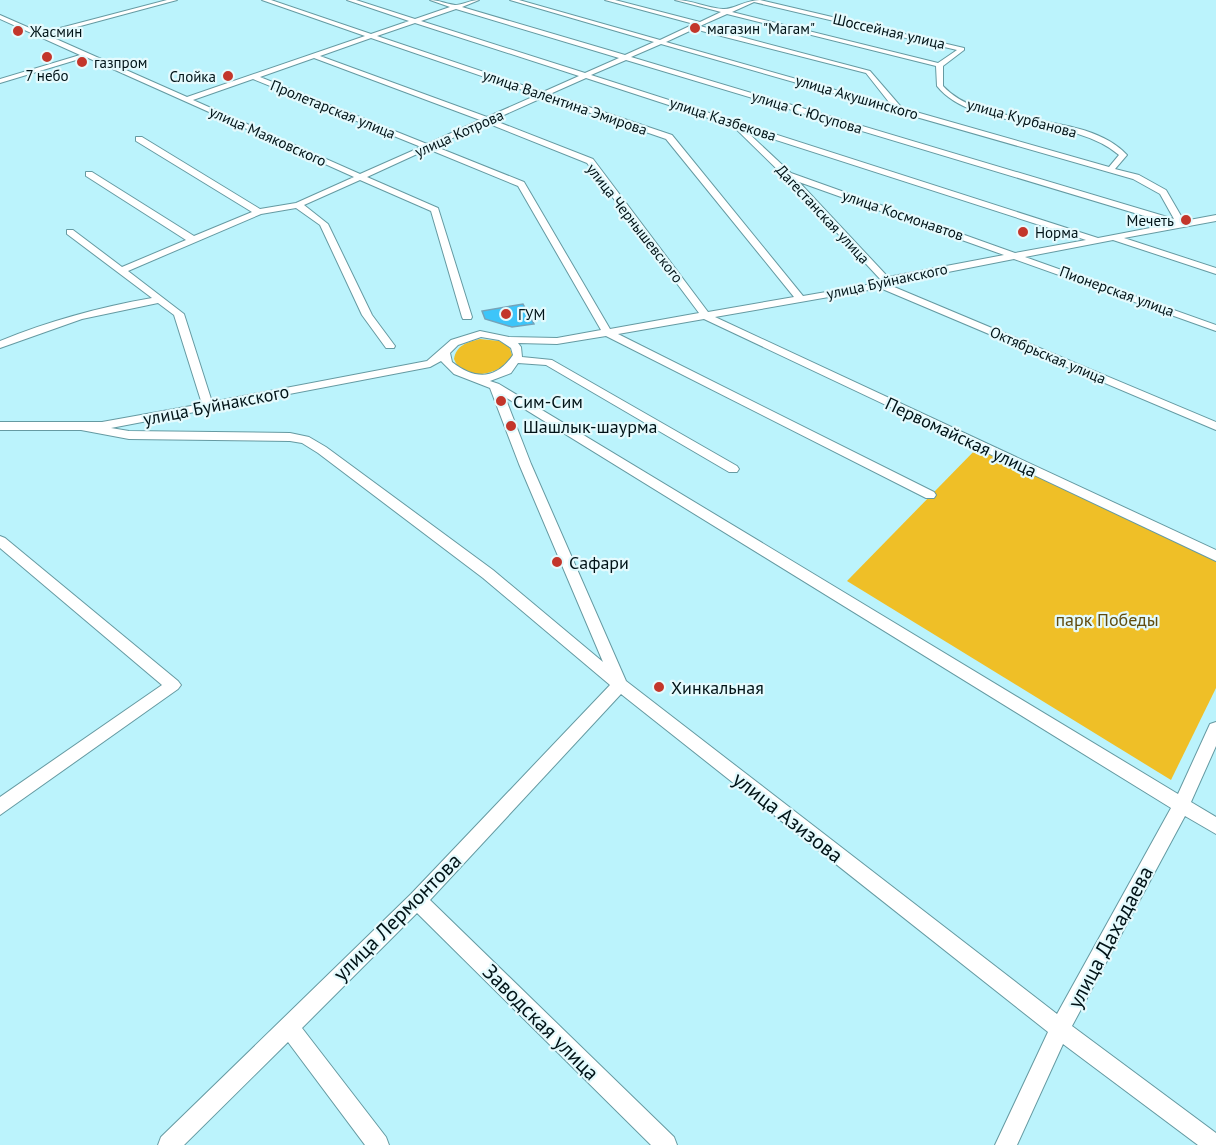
<svg xmlns="http://www.w3.org/2000/svg" width="1216" height="1145" font-family="'PT Sans',sans-serif">
<rect width="100%" height="100%" fill="#bbf3fc"/>
<g fill="#efbf27">
<path d="M 480,339 L 499,341 L 509,346 L 513,358 C 500,374 463,384 454,359 C 456,345 468,342 480,339 Z"/>
<path d="M 980,445 L 1216,555 L 1216,688 L 1171,780 L 847,581 Z"/>
</g>
<path fill="#3dc5f9" stroke="#76a3b8" stroke-width="1.5" d="M 523,304 L 534,324 L 512,327 L 485,319 L 482,311 Z"/>
<g fill="none" stroke-linecap="round" stroke-linejoin="round">
<defs>
<g id="minor">
<path d="M 167,0 L 177,0 L 47,35 L 187,97 L 365,36 L 262,0 L 271,0 L 371,34 L 409,21 L 347,0 L 356,0 L 415,19 L 450,7 L 430,0 C 439,0 446,4 455,5 C 462,5 471,0 479,0 L 462,7 L 625,55 L 654,42 L 510,0 L 519,0 L 660,40 L 694,24 L 605,0 L 615,0 L 700,22 L 721,12 L 675,0 C 692,0 707,8 723,9 C 732,10 746,0 760,0 L 964,48 L 964,50 L 943,66 L 943,86 C 984,131 1083,108 1127,155 L 1115,169 L 1139,175 L 1166,190 L 1184,221 L 1216,215 L 1216,221 L 1124,238 L 1216,268 L 1216,274 L 1113,240 L 1025,257 L 1216,325 L 1216,331 L 1014,259 L 887,284 L 1216,422 L 1216,430 L 880,288 L 715,317 L 1216,550 L 1216,561 L 704,319 L 618,334 L 934,492 L 936,495 L 934,498 L 926,498 L 606,336 L 557,344 L 518,343 L 521,347 L 522,357 L 552,360 L 737,466 L 739,469 L 737,472 L 729,472 L 546,365 L 518,363 L 511,373 L 490,381 L 499,384 L 1178,794 L 1210,724 L 1216,722 L 1216,746 L 1191,802 L 1216,817 L 1216,834 L 1185,816 L 1072,1026 L 1216,1133 L 1216,1145 L 1198,1145 L 1063,1044 L 1017,1145 L 995,1145 L 1048,1032 L 621,694 L 430,900 L 674,1137 L 677,1145 L 651,1145 L 417,913 L 302,1028 L 386,1137 L 389,1145 L 365,1145 L 288,1042 L 184,1145 L 158,1145 L 161,1137 L 411,894 L 610,685 L 483,578 L 318,453 L 302,443 L 290,441 L 129,439 L 81,430 L 0,430 L 0,422 L 102,422 L 202,404 L 174,315 L 158,303 L 82,319 L 0,348 L 0,341 C 49,321 100,307 152,298 L 67,234 L 67,230 L 73,230 L 122,267 L 186,240 L 86,176 L 86,172 L 92,172 L 194,236 L 252,212 L 136,141 L 136,137 L 142,137 L 260,209 L 296,203 L 354,177 L 86,57 L 0,83 L 0,79 L 80,55 L 0,19 L 0,15 L 41,33 ZM 754,2 L 957,50 L 938,63 L 732,12 ZM 456,9 L 619,58 L 585,73 L 421,21 ZM 727,14 L 936,66 L 937,86 C 975,133 1070,113 1119,155 L 1109,167 L 902,108 L 870,71 L 700,26 ZM 415,23 L 579,76 L 543,92 L 377,36 ZM 694,29 L 866,73 L 892,106 L 666,42 ZM 371,38 L 537,95 L 487,117 L 320,56 ZM 661,44 L 1133,179 L 1160,194 L 1174,219 L 631,57 ZM 314,58 L 480,120 L 427,144 L 260,77 ZM 626,60 L 1171,224 L 1098,238 L 591,75 ZM 586,78 L 733,126 L 785,177 L 881,280 L 878,283 L 803,296 L 672,135 L 550,94 ZM 253,79 L 421,147 L 360,174 L 193,100 ZM 544,97 L 666,139 L 794,297 L 708,312 L 593,159 L 493,120 ZM 487,123 L 587,163 L 699,313 L 610,329 L 524,182 L 434,146 ZM 745,130 L 1086,240 L 1015,253 L 791,173 ZM 428,149 L 518,186 L 601,330 L 557,338 L 509,337 L 480,331 L 451,340 L 427,361 L 212,402 L 184,314 L 128,271 L 261,214 L 296,208 L 320,225 L 362,315 L 386,348 L 394,348 L 395,346 L 372,315 L 328,224 L 304,205 L 360,180 L 431,211 L 462,317 L 463,319 L 471,319 L 472,317 L 438,208 L 367,177 ZM 799,182 L 1004,255 L 888,277 ZM 481,337 L 499,340 L 511,348 L 513,355 C 496,380 475,380 452,362 L 450,353 L 458,345 ZM 441,361 L 454,374 L 490,388 L 519,464 L 603,662 L 493,570 L 326,447 L 309,437 L 290,433 L 129,431 L 111,428 L 430,367 ZM 505,397 L 1171,808 L 1057,1014 L 626,681 L 531,464 Z"/>
<path d="M 0,536 L 5,538 L 178,681 L 181,685 L 178,689 L 0,815 L 0,797 L 162,685 L 0,548 Z"/>
</g>
</defs>
<use href="#minor" stroke="#659aa2" stroke-width="2"/>
<use href="#minor" fill="#fff" fill-rule="evenodd"/>
</g>
<g fill="#c3362b" stroke="#e4fafd" stroke-width="2">
<circle cx="695" cy="28" r="6"/>
<circle cx="18" cy="31" r="6"/>
<circle cx="47" cy="57" r="6"/>
<circle cx="82" cy="62" r="6"/>
<circle cx="228" cy="76" r="6"/>
<circle cx="1186" cy="220" r="6"/>
<circle cx="1023" cy="232" r="6"/>
<circle cx="506" cy="314" r="6"/>
<circle cx="501" cy="401" r="6"/>
<circle cx="511" cy="426" r="6"/>
<circle cx="557" cy="562" r="6"/>
<circle cx="659" cy="687" r="6"/>
</g>
<g text-anchor="middle" dominant-baseline="central" stroke-width="4.5" stroke-linejoin="round" paint-order="stroke">
<g font-size="15" fill="#011317" stroke="#e4fafd" text-anchor="start">
<text x="707" y="28">магазин "Магам"</text>
<text x="30" y="31">Жасмин</text>
<text x="94" y="62">газпром</text>
<text x="47" y="75" text-anchor="middle">7 небо</text>
<text x="216" y="76" text-anchor="end">Слойка</text>
<text x="1174" y="220" text-anchor="end">Мечеть</text>
<text x="1035" y="232">Норма</text>
<text x="518" y="314">ГУМ</text>
</g>
<g font-size="15" fill="#011317" stroke="#e4fafd">
<text transform="translate(889 31) rotate(13)">Шоссейная улица</text>
<text transform="translate(857 97) rotate(16)">улица Акушинского</text>
<text transform="translate(565 102) rotate(19)">улица Валентина Эмирова</text>
<text transform="translate(333 109) rotate(22)">Пролетарская улица</text>
<text transform="translate(807 112) rotate(17)">улица С. Юсупова</text>
<text transform="translate(1022 118) rotate(15)">улица Курбанова</text>
<text transform="translate(723 119) rotate(18)">улица Казбекова</text>
<text transform="translate(459 133) rotate(-24)">улица Котрова</text>
<text transform="translate(268 136) rotate(24)">улица Маяковского</text>
<text transform="translate(823 214) rotate(47)">Дагестанская улица</text>
<text transform="translate(903 215) rotate(19)">улица Космонавтов</text>
<text transform="translate(635 223) rotate(52)">улица Чернышевского</text>
<text transform="translate(887 281) rotate(-12)">улица Буйнакского</text>
<text transform="translate(1117 291) rotate(20)">Пионерская улица</text>
<text transform="translate(1048 355) rotate(23)">Октябрьская улица</text>
</g>
<g font-size="18" fill="#011317" stroke="#e4fafd" text-anchor="start">
<text x="513" y="401">Сим-Сим</text>
<text x="523" y="426">Шашлык-шаурма</text>
<text x="569" y="562">Сафари</text>
<text x="671" y="687">Хинкальная</text>
</g>
<g font-size="18" fill="#011317" stroke="#e4fafd">
<text transform="translate(216 405) rotate(-11)">улица Буйнакского</text>
<text transform="translate(961 437) rotate(25)">Первомайская улица</text>
</g>
<g font-size="18" fill="#614c10" stroke="#e4fafd">
<text x="1107" y="619">парк Победы</text>
</g>
<g font-size="21" fill="#011317" stroke="#e4fafd">
<text transform="translate(788 817) rotate(38)">улица Азизова</text>
<text transform="translate(397 917) rotate(-45)">улица Лермонтова</text>
<text transform="translate(1110 937) rotate(-62)">улица Дахадаева</text>
<text transform="translate(541 1022) rotate(45)">Заводская улица</text>
</g>
</g>
</svg>
